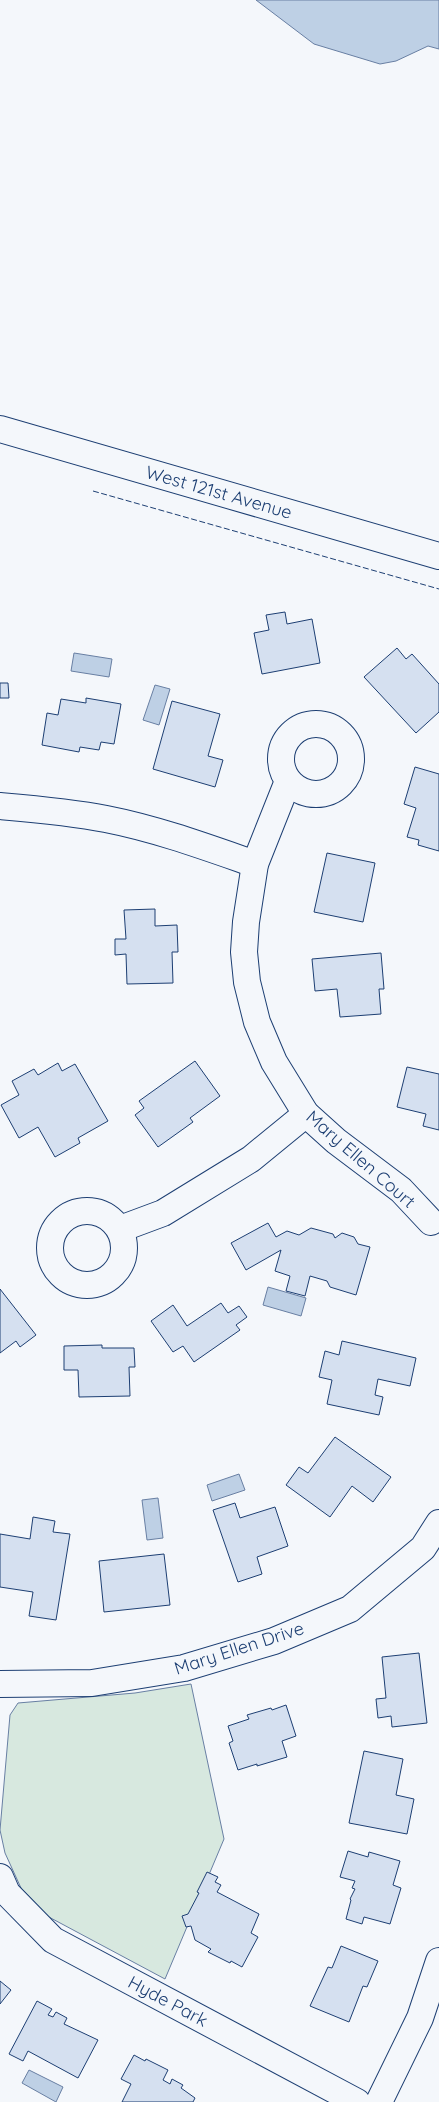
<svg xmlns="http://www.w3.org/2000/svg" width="439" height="2102" font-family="Quicksand,sans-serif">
<rect width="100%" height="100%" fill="#f4f7fb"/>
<path fill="#d7e8df" stroke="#687fa3" d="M 191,1684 L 224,1839 L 165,1979 L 47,1916 L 21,1888 L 5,1853 L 0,1830 L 10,1715 L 18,1703 L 135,1693 Z"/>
<g fill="#bed0e5" stroke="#687fa3">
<path d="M 256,0 L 439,0 L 439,49 L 428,46 L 396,61 L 380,64 L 314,44 Z"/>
<path d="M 74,653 L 112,659 L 109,677 L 71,671 Z"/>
<path d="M 155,685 L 170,689 L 159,725 L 143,720 Z"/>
<path d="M 268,1287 L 306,1298 L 301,1316 L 263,1305 Z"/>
<path d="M 239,1474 L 245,1490 L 212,1501 L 207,1485 Z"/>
<path d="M 158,1498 L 163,1538 L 147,1540 L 142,1500 Z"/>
<path d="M 29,2070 L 63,2087 L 56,2102 L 22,2083 Z"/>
</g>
<g fill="#d5e0f0" stroke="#1d3f73">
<path d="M 285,612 L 287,624 L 312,619 L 320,663 L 262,674 L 254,633 L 269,630 L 266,615 Z"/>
<path d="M 397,648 L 406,659 L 412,654 L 439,684 L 439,712 L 416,733 L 364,677 Z"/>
<path d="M 0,683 L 8,683 L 9,698 L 0,698 Z"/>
<path d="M 86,698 L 121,704 L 114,744 L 101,742 L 99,750 L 80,747 L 79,752 L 42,745 L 47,713 L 58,715 L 61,699 L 86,703 Z"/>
<path d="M 172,701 L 220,714 L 208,756 L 223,760 L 215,787 L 153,769 Z"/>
<path d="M 415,767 L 439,774 L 439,851 L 418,845 L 419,840 L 407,837 L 416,808 L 404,804 Z"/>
<path d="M 327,853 L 375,863 L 363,922 L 314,912 Z"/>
<path d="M 155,909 L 155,926 L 177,925 L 178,952 L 172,952 L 173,983 L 127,984 L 126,954 L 115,955 L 115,939 L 126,939 L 124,910 Z"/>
<path d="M 381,953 L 384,989 L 379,989 L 381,1014 L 340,1017 L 337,989 L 315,991 L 312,959 Z"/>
<path d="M 195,1061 L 220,1096 L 190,1118 L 193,1122 L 158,1147 L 135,1115 L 144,1108 L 139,1101 Z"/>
<path d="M 58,1063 L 62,1071 L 75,1064 L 108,1121 L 78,1138 L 80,1143 L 55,1157 L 38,1127 L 19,1138 L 1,1105 L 19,1095 L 12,1081 L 34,1069 L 38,1075 Z"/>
<path d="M 407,1067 L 439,1074 L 439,1130 L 423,1126 L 426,1114 L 397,1107 Z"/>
<path d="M 268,1223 L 276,1237 L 287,1231 L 299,1235 L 311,1228 L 333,1234 L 335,1238 L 342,1233 L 354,1237 L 358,1244 L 370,1247 L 356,1295 L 330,1287 L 327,1281 L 310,1276 L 305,1296 L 286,1291 L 290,1276 L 275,1271 L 281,1250 L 246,1270 L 231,1243 Z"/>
<path d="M 0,1289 L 36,1335 L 20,1347 L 16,1341 L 0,1353 Z"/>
<path d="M 221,1303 L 228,1313 L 239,1306 L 247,1317 L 236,1325 L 240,1330 L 194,1362 L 183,1346 L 173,1352 L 151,1321 L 173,1305 L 187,1326 Z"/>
<path d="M 342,1341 L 416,1358 L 410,1386 L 378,1379 L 375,1395 L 383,1397 L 379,1415 L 327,1404 L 332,1380 L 319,1377 L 325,1351 L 339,1355 Z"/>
<path d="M 102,1345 L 102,1348 L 134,1348 L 135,1367 L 129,1367 L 130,1396 L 79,1397 L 78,1370 L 64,1370 L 64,1346 Z"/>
<path d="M 335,1437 L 391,1477 L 373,1502 L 352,1486 L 330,1517 L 286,1485 L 299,1467 L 308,1473 Z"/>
<path d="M 235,1503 L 240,1518 L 275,1507 L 288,1546 L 257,1557 L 262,1574 L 238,1582 L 213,1510 Z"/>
<path d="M 33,1517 L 55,1521 L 53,1532 L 70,1534 L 56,1620 L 29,1616 L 33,1592 L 0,1587 L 0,1534 L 30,1539 Z"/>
<path d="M 164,1554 L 170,1605 L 104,1612 L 99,1561 Z"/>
<path d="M 419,1653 L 427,1723 L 392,1727 L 391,1716 L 378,1718 L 376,1699 L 386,1698 L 382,1657 Z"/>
<path d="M 286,1705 L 296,1736 L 282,1741 L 287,1757 L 257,1766 L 257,1764 L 238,1770 L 229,1743 L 233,1741 L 228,1726 L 249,1719 L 247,1715 L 271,1708 L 272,1710 Z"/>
<path d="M 364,1751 L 403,1759 L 396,1795 L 414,1799 L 407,1834 L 349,1823 Z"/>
<path d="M 348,1851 L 368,1857 L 369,1852 L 400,1861 L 393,1885 L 401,1888 L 390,1924 L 364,1917 L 362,1924 L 346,1919 L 351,1900 L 350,1899 L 355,1889 L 352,1888 L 355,1881 L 340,1877 Z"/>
<path d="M 207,1872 L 218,1877 L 215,1882 L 221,1885 L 217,1892 L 259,1914 L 251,1933 L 258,1937 L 242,1967 L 231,1961 L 230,1963 L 208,1952 L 211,1949 L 195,1940 L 191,1926 L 186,1927 L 182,1916 L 188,1914 L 199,1893 L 197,1892 Z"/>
<path d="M 341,1946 L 378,1961 L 367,1987 L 363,1986 L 349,2022 L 310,2006 L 328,1967 L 332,1968 Z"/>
<path d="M 0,1981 L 11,1990 L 0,2004 Z"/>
<path d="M 37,2001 L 52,2009 L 48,2015 L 53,2017 L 56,2012 L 67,2018 L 64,2024 L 98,2040 L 78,2078 L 28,2051 L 23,2061 L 9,2054 Z"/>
<path d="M 134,2055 L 145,2061 L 146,2059 L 168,2070 L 163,2080 L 170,2084 L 172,2079 L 183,2085 L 181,2088 L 195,2098 L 193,2102 L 122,2102 L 131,2084 L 121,2079 Z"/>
</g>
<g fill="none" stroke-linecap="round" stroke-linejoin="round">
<defs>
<g id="minor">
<path d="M 0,429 L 439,556"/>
<circle cx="316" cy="759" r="35"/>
<path d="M 288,781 L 255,864 L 246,922 L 244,952 L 247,982 L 257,1022 L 274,1062 L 306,1114 L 336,1141 L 401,1190 L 431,1222"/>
<path d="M 0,806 C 35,809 71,812 106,819 C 157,829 206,847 255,864"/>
<circle cx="87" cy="1248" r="37"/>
<path d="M 120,1229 L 163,1213 L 251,1159 L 306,1114"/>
<path d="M 0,1684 L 92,1683 L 184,1668 L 274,1641 L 350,1609 L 423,1548 L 439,1523"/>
<path d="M 0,1877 L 7,1893 L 53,1940 L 357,2102"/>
<path d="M 379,2102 L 420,2018 L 439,1961"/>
</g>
</defs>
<use href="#minor" stroke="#1d3f73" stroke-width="28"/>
<use href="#minor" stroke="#f4f7fb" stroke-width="26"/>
<path stroke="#1d3f73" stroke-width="1" stroke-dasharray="6 2.5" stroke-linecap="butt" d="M 93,491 L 439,589"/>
</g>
<g text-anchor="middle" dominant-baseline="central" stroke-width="4" stroke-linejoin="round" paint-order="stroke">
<g font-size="18" fill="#1d3f73" stroke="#f4f7fb">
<text transform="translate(219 492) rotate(16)">West 121st Avenue</text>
<text transform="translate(361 1159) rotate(41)">Mary Ellen Court</text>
<text transform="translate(239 1648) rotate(-18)">Mary Ellen Drive</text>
<text transform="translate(168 2001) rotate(28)">Hyde Park</text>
</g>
</g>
</svg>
